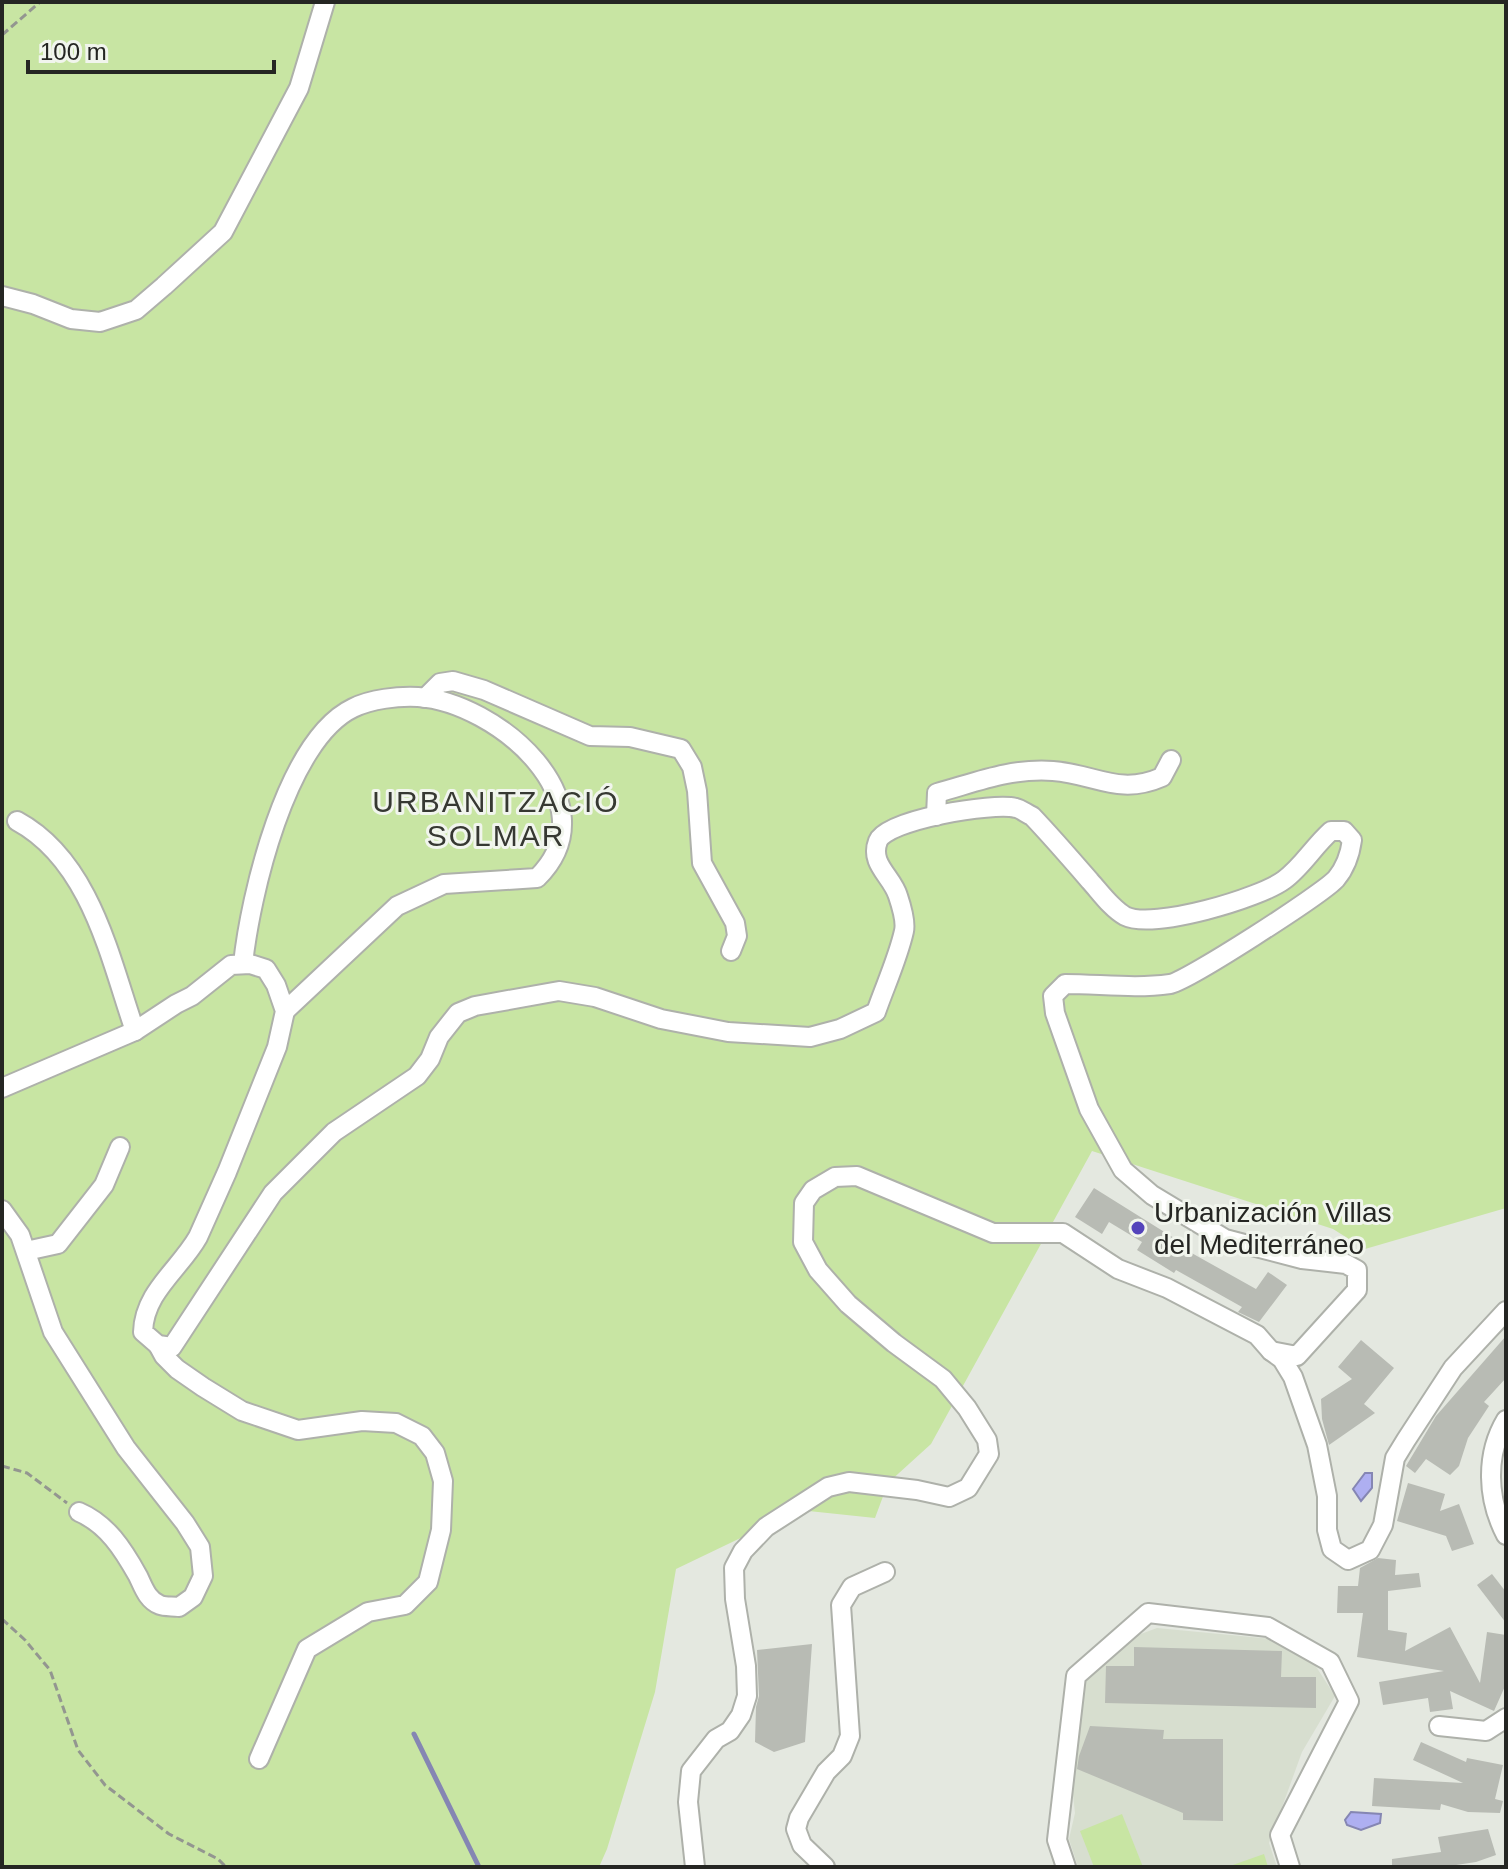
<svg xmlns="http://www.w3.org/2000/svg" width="1508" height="1869" font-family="Helvetica,sans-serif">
<rect width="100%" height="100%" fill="#e4e8e0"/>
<path fill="#d7decf" d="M 1157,1628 L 1273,1639 L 1315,1665 L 1335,1696 L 1302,1752 L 1269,1843 L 1277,1867 L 1078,1867 L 1069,1839 L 1075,1813 L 1071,1776 L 1085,1676 L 1133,1637 Z"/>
<g fill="#c8e5a3">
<path d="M 2,2 L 1506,2 L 1506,1208 L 1365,1249 L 1333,1229 L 1092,1151 L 931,1444 L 888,1483 L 875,1518 L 799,1510 L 676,1569 L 655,1692 L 607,1849 L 599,1867 L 2,1867 Z"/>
<path d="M 1122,1814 L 1143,1867 L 1094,1867 L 1080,1831 Z"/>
<path d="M 1264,1854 L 1268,1867 L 1227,1867 Z"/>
</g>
<g fill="#aeaff1" stroke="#8586b3" stroke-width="2">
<path d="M 1365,1473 L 1372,1473 L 1372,1488 L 1361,1501 L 1353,1489 Z"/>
<path d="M 1351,1812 L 1381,1814 L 1380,1823 L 1361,1830 L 1347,1825 L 1345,1820 Z"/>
</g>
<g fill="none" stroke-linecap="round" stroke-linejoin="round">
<path stroke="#8586b3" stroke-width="5" d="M 414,1734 L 479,1867"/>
</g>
<g fill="#b8bbb4">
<path d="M 1094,1188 L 1190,1248 L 1188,1251 L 1256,1289 L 1268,1272 L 1287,1285 L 1259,1322 L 1238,1312 L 1242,1307 L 1176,1270 L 1174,1273 L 1137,1250 L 1142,1242 L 1109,1222 L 1102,1234 L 1075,1217 Z"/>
<path d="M 1506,1336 L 1506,1378 L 1484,1402 L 1489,1406 L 1468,1438 L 1459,1466 L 1450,1475 L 1426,1459 L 1415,1473 L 1406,1466 L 1436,1416 Z"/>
<path d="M 1361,1340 L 1394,1368 L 1364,1404 L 1375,1413 L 1329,1445 L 1322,1419 L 1321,1399 L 1352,1379 L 1338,1367 Z"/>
<path d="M 1408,1483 L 1445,1494 L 1440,1511 L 1459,1504 L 1474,1544 L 1452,1551 L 1446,1536 L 1397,1521 Z"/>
<path d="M 1378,1558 L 1396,1560 L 1395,1575 L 1419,1573 L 1421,1587 L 1388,1591 L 1388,1630 L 1407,1633 L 1405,1651 L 1450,1627 L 1480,1683 L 1487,1632 L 1506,1635 L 1506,1684 L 1494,1711 L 1450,1691 L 1453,1709 L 1430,1712 L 1428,1698 L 1383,1705 L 1379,1682 L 1444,1671 L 1357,1657 L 1363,1613 L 1337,1613 L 1338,1586 L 1358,1586 L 1360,1568 Z"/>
<path d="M 1492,1574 L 1506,1592 L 1506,1623 L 1477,1585 Z"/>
<path d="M 812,1644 L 805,1742 L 774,1752 L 755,1742 L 756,1707 L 759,1696 L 757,1650 Z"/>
<path d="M 1134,1647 L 1282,1651 L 1281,1677 L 1316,1677 L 1316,1708 L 1105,1703 L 1106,1666 L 1134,1666 Z"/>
<path d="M 1090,1726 L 1164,1730 L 1163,1739 L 1223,1739 L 1223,1821 L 1183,1820 L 1183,1813 L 1077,1769 L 1079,1756 Z"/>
<path d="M 1421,1742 L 1466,1762 L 1467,1758 L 1503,1765 L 1495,1799 L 1503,1801 L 1500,1813 L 1468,1812 L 1441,1804 L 1440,1810 L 1372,1806 L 1374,1778 L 1463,1783 L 1413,1760 Z"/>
<path d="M 1488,1829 L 1496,1855 L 1476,1862 L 1443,1867 L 1392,1867 L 1392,1859 L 1441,1852 L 1438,1837 Z"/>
</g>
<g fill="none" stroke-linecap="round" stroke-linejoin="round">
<defs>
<g id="street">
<path d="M 2,296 L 33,304 L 71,319 L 100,322 L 136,310 L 164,286 L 223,232 L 299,88 L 325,2"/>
<path d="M 425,698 L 440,683 L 453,681 L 484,690 L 590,736 L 630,737 L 681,749 L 692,767 L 697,791 L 702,863 L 735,923 L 737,936 L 731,951"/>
<path d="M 936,816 L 937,793 C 977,782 1010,768 1053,771 C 1095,774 1119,796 1162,777 L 1171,760"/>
<path d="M 17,821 C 91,861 110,959 135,1031"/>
<path d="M 243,964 C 250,897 286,740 353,708 C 371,699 398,696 418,697 C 496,702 614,802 537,878 L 444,884 L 397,906 L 285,1011"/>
<path d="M 2,1088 L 135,1031 L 176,1004 L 192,996 L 231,965 L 250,964 L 266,969 L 276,985 L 285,1011 L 277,1047 L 227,1172 L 198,1237 C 180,1269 144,1292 143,1332 L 158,1345 L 172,1347 L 273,1193 L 334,1132 L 417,1076 L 430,1059 L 439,1037 L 458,1013 L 475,1006 L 559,991 L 595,997 L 661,1019 L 728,1032 L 810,1037 L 840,1029 L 876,1012 C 885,986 898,958 904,931 C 906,922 901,905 898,896 C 892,876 869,864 878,841 C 886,820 993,802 1016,808 C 1021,809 1027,814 1032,816 C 1052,837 1071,859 1090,881 C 1100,892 1111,908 1125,916 C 1153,930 1260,898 1284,880 C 1302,867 1314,846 1331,831 L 1344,831 L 1352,840 C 1350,855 1346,867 1336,879 C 1322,894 1186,982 1170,984 C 1135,989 1100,984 1065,984 L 1053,996 L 1055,1013 L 1089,1109 L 1123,1170 L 1152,1195 L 1225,1239 L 1302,1259 L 1346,1264 L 1357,1270 L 1357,1290 L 1297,1356 L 1271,1351"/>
<path d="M 2,1210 L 20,1235 L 53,1332 L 126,1448 L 185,1523 L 200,1547 L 203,1576 L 193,1597 L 179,1607 C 173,1606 165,1607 160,1605 C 147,1600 143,1586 138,1576 C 123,1549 107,1524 79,1512"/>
<path d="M 26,1251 L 58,1244 L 104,1185 L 120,1147"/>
<path d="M 158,1345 L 164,1356 L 177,1369 L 203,1387 L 242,1411 L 298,1430 L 362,1421 L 396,1423 L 422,1436 L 435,1453 L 443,1481 L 441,1530 L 428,1582 L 405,1605 L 368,1612 L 307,1649 L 259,1759"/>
<path d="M 1506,1420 C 1485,1455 1487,1499 1506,1535"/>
<path d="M 1439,1726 L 1486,1731 L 1506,1718"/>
<path d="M 695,1867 L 688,1802 L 691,1771 L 716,1739 L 730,1731 L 741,1715 L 747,1696 L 746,1666 L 735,1599 L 734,1568 L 743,1551 L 766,1527 L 828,1487 L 849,1482 L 917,1490 L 949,1497 L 968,1488 L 989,1454 L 987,1440 L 967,1408 L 943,1379 L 894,1343 L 848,1304 L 818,1270 L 803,1242 L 804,1203 L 813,1190 L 835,1177 L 857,1176 L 993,1233 L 1063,1233 L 1118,1269 L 1167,1288 L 1257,1335 L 1271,1351 L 1282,1359 L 1293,1377 L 1317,1445 L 1327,1496 L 1327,1530 L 1332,1549 L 1348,1560 L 1370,1550 L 1383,1525 L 1395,1458 L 1406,1440 L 1453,1368 L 1506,1311"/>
<path d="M 825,1867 L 802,1845 L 796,1829 L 799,1818 L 826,1772 L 842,1756 L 850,1736 L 841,1605 L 852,1587 L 885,1572"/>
<path d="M 1066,1867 L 1057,1840 L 1076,1676 L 1148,1613 L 1268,1627 L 1330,1662 L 1349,1701 L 1280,1835 L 1290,1867"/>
</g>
</defs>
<use href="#street" stroke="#aeb1aa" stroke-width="22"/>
<g stroke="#939690" stroke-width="3" stroke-dasharray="8 4" stroke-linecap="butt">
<path d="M 2,35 L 40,2"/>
<path d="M 2,1466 L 27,1473 L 67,1503"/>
<path d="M 2,1619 L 25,1640 L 50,1670 L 78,1750 L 105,1785 L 169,1834 L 218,1859 L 226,1867"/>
</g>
<use href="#street" stroke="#fff" stroke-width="18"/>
</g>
<circle fill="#5444bb" stroke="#f1f5ed" stroke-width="3" cx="1138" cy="1228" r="8"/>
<g text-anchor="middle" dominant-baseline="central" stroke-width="6" stroke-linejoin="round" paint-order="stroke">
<g font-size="28" fill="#252623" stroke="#f1f5ed" text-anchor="start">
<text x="1154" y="1212">Urbanización Villas<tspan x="1154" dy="32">del Mediterráneo</tspan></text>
</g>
<g font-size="30" letter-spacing="2" fill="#363832" stroke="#f1f5ed">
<text x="496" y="801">URBANITZACIÓ<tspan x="496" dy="34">SOLMAR</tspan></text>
</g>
</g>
<rect width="1508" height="1869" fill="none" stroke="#252623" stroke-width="8"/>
<path d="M28 60v12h246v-12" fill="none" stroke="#252623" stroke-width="4"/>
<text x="40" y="60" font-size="24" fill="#252623" stroke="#f1f5ed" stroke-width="6" paint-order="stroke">100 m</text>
</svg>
